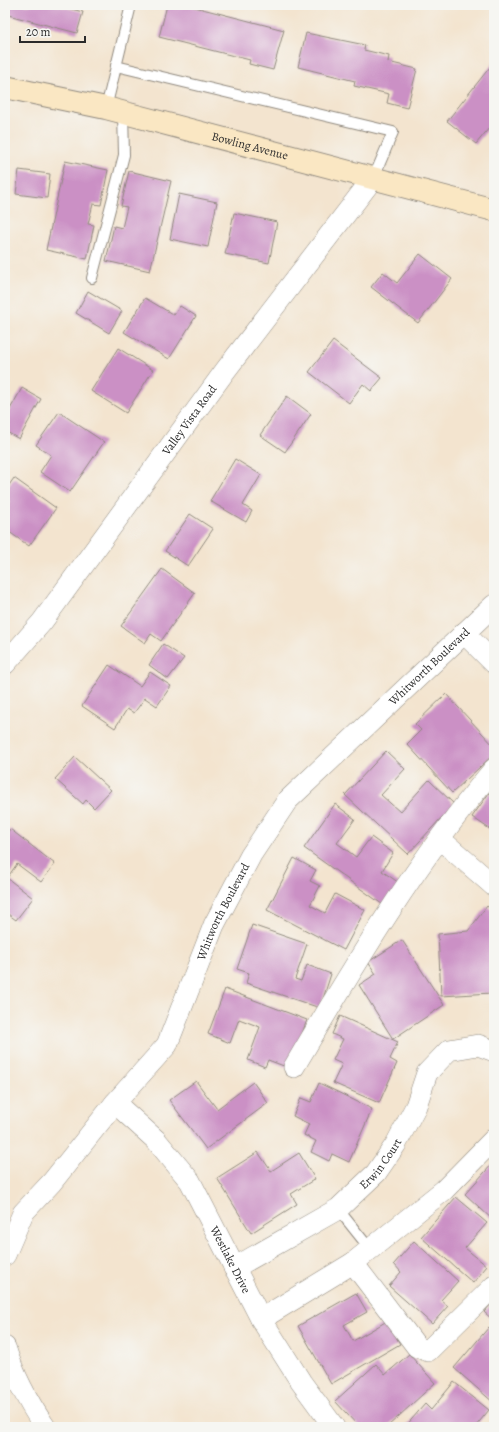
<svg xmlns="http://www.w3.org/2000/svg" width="499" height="1432" font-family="Alegreya,serif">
<rect width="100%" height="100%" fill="#f6f6f2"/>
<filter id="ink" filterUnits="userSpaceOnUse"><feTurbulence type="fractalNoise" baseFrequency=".025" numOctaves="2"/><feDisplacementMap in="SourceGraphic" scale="8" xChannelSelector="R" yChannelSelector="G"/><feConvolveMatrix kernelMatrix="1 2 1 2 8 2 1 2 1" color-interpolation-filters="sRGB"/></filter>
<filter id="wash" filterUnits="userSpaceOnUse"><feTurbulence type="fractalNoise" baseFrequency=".012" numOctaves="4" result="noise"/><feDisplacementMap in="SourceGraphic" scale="16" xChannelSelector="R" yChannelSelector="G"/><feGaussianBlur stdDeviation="0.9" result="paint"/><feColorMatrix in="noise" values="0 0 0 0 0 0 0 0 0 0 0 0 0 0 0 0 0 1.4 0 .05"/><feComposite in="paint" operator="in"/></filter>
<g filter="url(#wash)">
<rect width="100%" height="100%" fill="#f3e4cf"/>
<g id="blocks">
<g fill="#cb90c5">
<path d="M 10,5 L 56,5 L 83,12 L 77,33 L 8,15 Z"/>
<path d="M 167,5 L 187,5 L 284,30 L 273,70 L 249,64 L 250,60 L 159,37 Z"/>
<path d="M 306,33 L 365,45 L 364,50 L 389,56 L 388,62 L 417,69 L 407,108 L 387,103 L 389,94 L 354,86 L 355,81 L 298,67 Z"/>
<path d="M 494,62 L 494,122 L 476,144 L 447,121 Z"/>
<path d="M 65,161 L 108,170 L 101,205 L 93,204 L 88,224 L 94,225 L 87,259 L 46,250 Z"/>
<path d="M 19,170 L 50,174 L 47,198 L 16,194 Z"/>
<path d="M 129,171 L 171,181 L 150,271 L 106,261 L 114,226 L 122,228 L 127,207 L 121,206 Z"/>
<path d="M 179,194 L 217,202 L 208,247 L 170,239 Z"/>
<path d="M 234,213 L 277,222 L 269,263 L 225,254 Z"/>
<path d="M 420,254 L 452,279 L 418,323 L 371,287 L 383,272 L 397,283 Z"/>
<path d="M 88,291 L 122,311 L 109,333 L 76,313 Z"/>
<path d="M 145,298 L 174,315 L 180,306 L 196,316 L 169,359 L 124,332 Z"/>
<path d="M 333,341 L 382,378 L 371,391 L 363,384 L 349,403 L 309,372 Z"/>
<path d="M 118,348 L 153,370 L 126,413 L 91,391 Z"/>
<path d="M 22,388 L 41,399 L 19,439 L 5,431 L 5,418 Z"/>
<path d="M 287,396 L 311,414 L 285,452 L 260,435 Z"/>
<path d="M 59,412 L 104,442 L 70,492 L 40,472 L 51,455 L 36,445 Z"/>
<path d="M 235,459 L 261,475 L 243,505 L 252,511 L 246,522 L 210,501 Z"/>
<path d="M 14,478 L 56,508 L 29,546 L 5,529 L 5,510 L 10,502 L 5,498 L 5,491 Z"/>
<path d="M 190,514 L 213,529 L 188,566 L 165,551 Z"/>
<path d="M 162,569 L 195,593 L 161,641 L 151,634 L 145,643 L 121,626 Z"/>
<path d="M 163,644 L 184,658 L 168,679 L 149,665 Z"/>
<path d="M 109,665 L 140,686 L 150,672 L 171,686 L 157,706 L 145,698 L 134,713 L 127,709 L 115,728 L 82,706 Z"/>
<path d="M 446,694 L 494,746 L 494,754 L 452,793 L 407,744 L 421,730 L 415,724 Z"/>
<path d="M 386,751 L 405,769 L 381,795 L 400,812 L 429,780 L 454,804 L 408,854 L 345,795 Z"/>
<path d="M 75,757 L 111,790 L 94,808 L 86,800 L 83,804 L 55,779 Z"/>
<path d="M 489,793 L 494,796 L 494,832 L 472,817 Z"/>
<path d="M 335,804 L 355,819 L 337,843 L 356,857 L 371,837 L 393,853 L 382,871 L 402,885 L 386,907 L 304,848 Z"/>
<path d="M 10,829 L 55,864 L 41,882 L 17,864 L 7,878 L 33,898 L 16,920 L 5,912 L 5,836 Z"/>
<path d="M 294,858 L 316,870 L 310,881 L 320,886 L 310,905 L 325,913 L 335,894 L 365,910 L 344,950 L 267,910 Z"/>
<path d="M 487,906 L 494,912 L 494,961 L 490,961 L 492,993 L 441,996 L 438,934 L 468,931 Z"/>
<path d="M 252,925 L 307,944 L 295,979 L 301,981 L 307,965 L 331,974 L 320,1008 L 246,983 L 249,973 L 237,969 Z"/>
<path d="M 402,940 L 444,1005 L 393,1039 L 359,985 L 376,974 L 368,962 Z"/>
<path d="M 225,989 L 307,1020 L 289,1068 L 268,1060 L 265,1067 L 248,1060 L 260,1027 L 239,1019 L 230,1043 L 208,1034 Z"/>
<path d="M 340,1016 L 398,1042 L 390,1059 L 397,1063 L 379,1103 L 333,1083 L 342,1064 L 333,1060 L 343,1039 L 332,1034 Z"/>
<path d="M 196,1081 L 217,1109 L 253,1082 L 268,1103 L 206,1149 L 169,1100 Z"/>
<path d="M 319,1083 L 372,1109 L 349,1162 L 332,1154 L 329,1161 L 311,1152 L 316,1141 L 304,1135 L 309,1124 L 293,1116 L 301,1098 L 311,1102 Z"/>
<path d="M 258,1152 L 271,1171 L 299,1153 L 315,1179 L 291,1194 L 297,1204 L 251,1233 L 217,1178 Z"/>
<path d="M 494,1162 L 494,1221 L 465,1194 Z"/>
<path d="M 456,1197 L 487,1223 L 465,1248 L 487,1266 L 473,1283 L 421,1237 Z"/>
<path d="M 414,1241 L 458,1281 L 441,1300 L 448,1306 L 432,1324 L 389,1286 L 401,1272 L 394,1264 Z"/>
<path d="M 356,1293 L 367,1312 L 344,1325 L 353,1341 L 387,1321 L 400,1344 L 331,1384 L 298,1326 Z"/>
<path d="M 494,1301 L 494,1321 L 484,1312 Z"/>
<path d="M 489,1327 L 494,1331 L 494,1403 L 454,1368 Z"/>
<path d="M 409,1354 L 435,1383 L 387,1427 L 359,1427 L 335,1401 L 376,1364 L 385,1375 Z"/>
<path d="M 454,1382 L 489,1410 L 475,1427 L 405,1427 L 425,1404 L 431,1410 Z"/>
</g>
</g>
</g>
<g filter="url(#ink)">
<use href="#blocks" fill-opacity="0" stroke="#8f887d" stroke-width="1"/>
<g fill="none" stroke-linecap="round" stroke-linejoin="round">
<defs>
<g id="lane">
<path d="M 116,66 L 393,132 L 374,177"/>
<path d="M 106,108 L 131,5"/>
<path d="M 92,278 L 124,155 L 123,112"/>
<path d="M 338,1209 L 370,1249"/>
</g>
<g id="street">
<path d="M 464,633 L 494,663"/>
<path id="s1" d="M 5,664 L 42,622 L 225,371 L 374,177"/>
<path d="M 440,839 L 494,886"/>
<path d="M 294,1067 C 355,964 417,860 494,769"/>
<path id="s2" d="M 115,1103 L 156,1140 L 190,1181 L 261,1319 L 301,1382 L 334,1427"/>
<path id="s3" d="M 5,1255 L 23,1213 L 52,1182 L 115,1103 L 167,1045 L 214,925 L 251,855 L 287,801 L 494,605"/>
<path d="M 353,1263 L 417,1347 L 428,1351 L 494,1286"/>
<path id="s4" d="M 234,1268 L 338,1209 L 376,1173 L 396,1144 L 416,1106 L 427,1073 L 449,1050 L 478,1045 L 494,1051"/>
<path d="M 261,1319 L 353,1263 L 444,1190 L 494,1139"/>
<path d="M 5,1347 C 14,1376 28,1402 45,1427"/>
</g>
<g id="secondary">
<path id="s5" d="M 5,87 L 106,108 L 494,210"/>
</g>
</defs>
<use href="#lane" stroke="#8f887d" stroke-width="12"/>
<use href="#street" stroke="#8f887d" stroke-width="22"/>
<use href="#secondary" stroke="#8f887d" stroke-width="24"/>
<use href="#lane" stroke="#fff" stroke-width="10"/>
<use href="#street" stroke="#fff" stroke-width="21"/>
<use href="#secondary" stroke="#fae7c3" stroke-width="22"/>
</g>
</g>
<g text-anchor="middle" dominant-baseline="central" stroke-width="4" stroke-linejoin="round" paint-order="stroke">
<g font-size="12" fill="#2b2b2b" stroke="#f6f6f2">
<text stroke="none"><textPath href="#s5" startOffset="252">Bowling Avenue</textPath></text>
<text stroke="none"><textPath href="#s1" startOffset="306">Valley Vista Road</textPath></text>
<text stroke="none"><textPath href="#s3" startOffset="736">Whitworth Boulevard</textPath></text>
<text stroke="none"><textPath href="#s3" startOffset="412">Whitworth Boulevard</textPath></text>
<text stroke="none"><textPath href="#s4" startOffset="182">Erwin Court</textPath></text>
<text stroke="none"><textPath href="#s2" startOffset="197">Westlake Drive</textPath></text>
</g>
</g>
<rect width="499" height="1432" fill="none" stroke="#f6f6f2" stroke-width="20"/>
<path d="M20 36v6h65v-6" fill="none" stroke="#2b2b2b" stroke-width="2"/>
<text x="26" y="36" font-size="12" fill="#2b2b2b" stroke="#f6f6f2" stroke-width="3" paint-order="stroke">20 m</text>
</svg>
